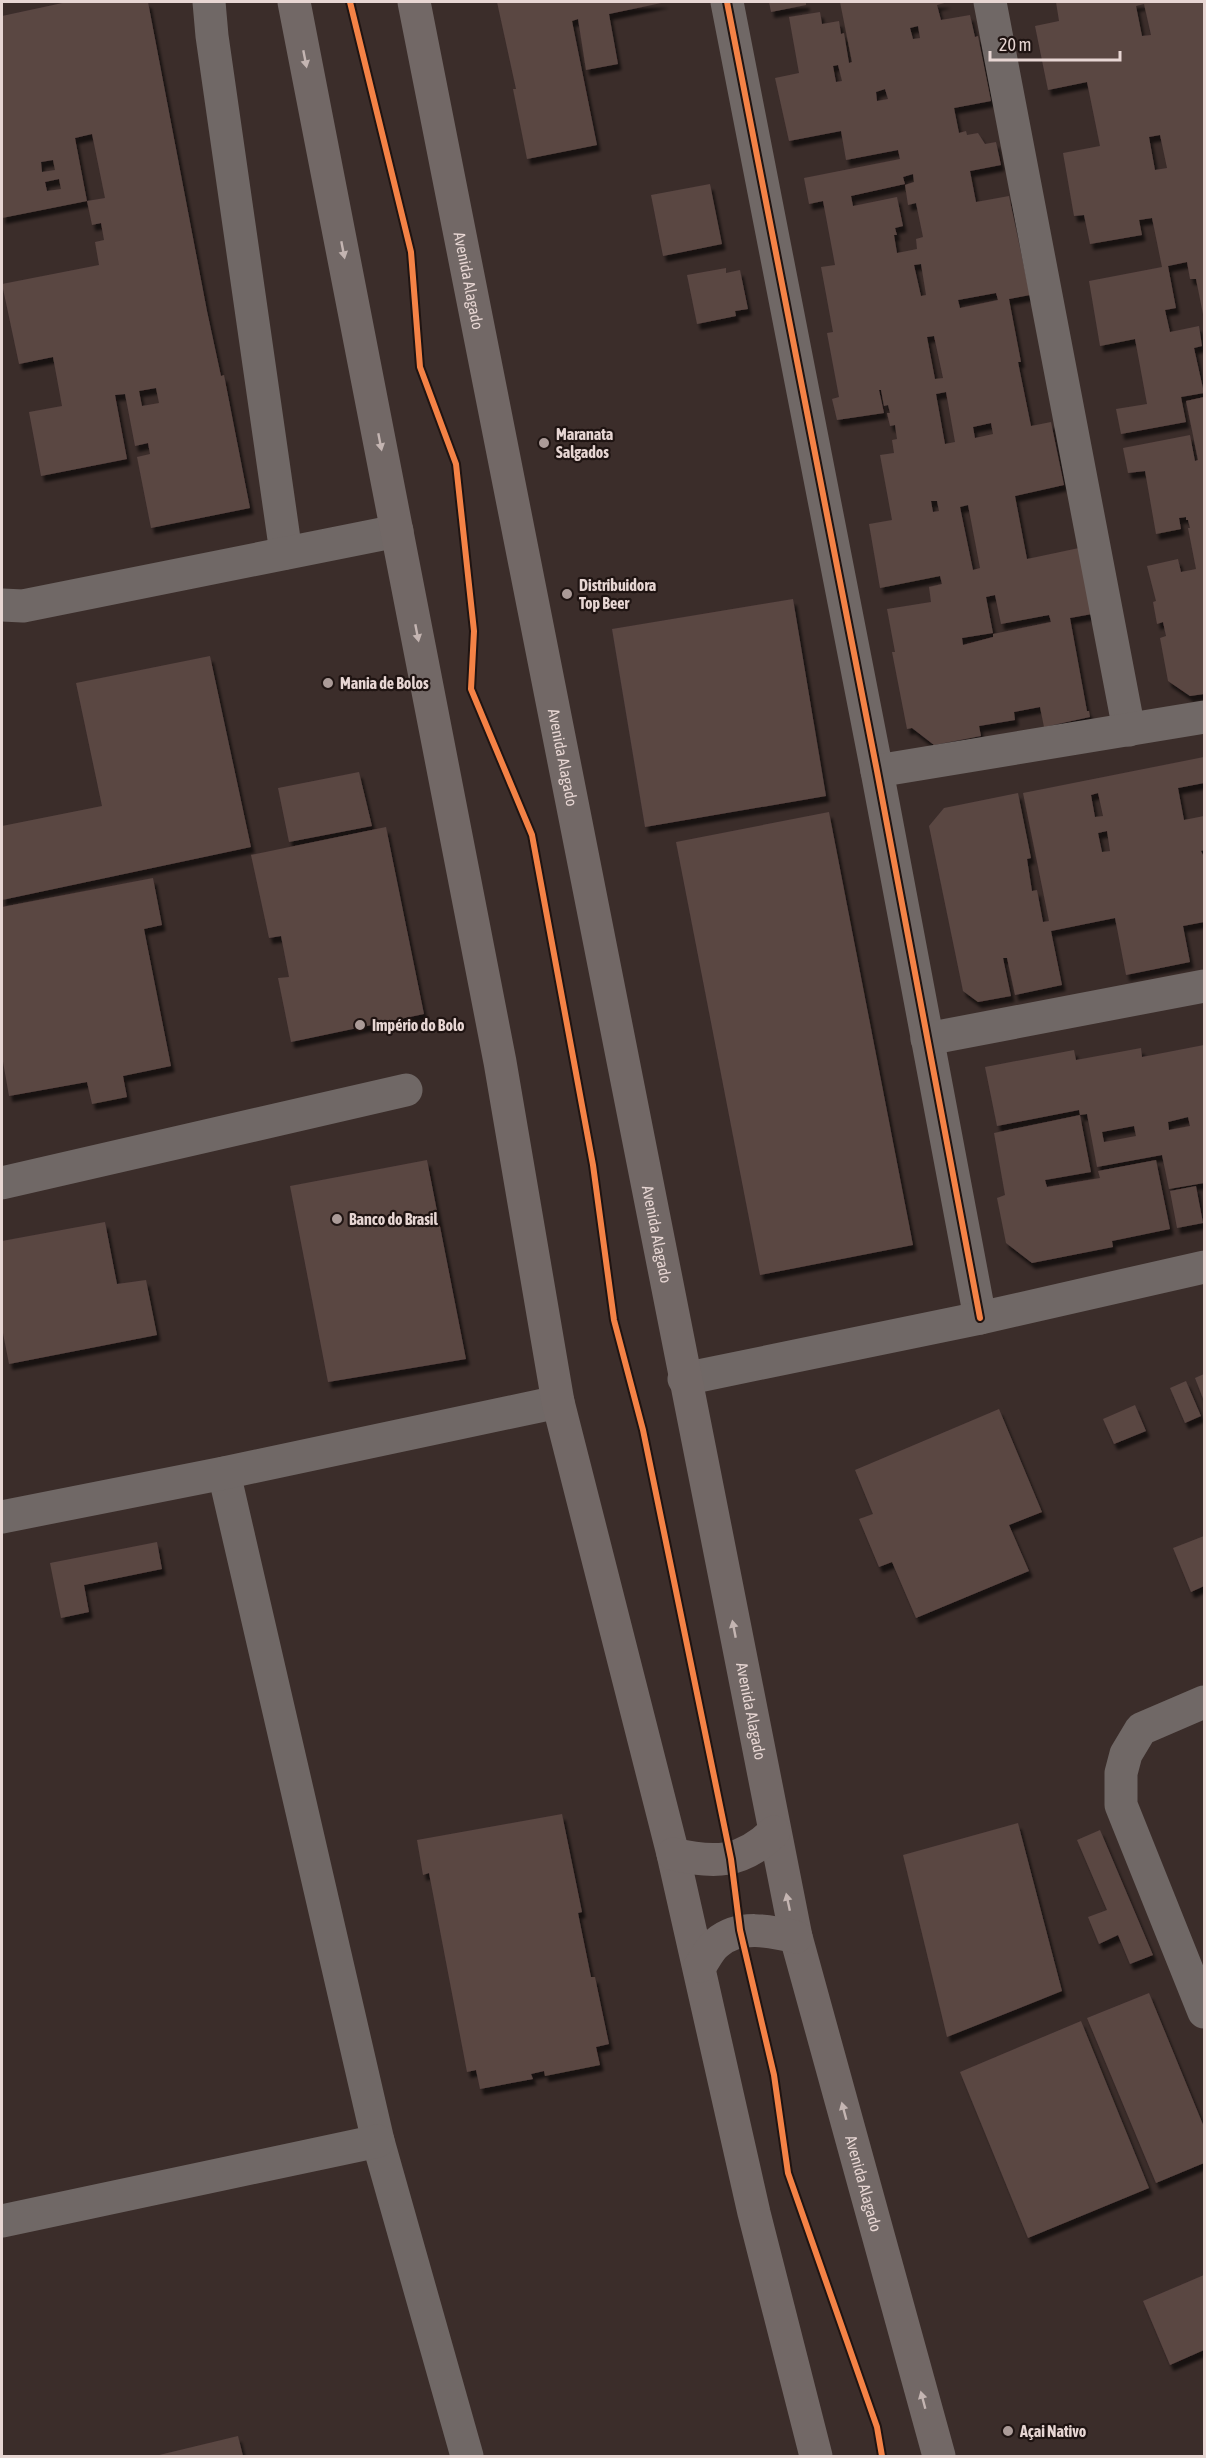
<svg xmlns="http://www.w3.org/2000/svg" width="1206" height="2458" font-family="'Asap Condensed',sans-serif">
<defs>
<filter id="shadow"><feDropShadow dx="3.5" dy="6" stdDeviation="1.5" flood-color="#0009"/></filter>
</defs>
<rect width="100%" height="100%" fill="#3b2d2a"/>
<g fill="#5a4643" fill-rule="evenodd" filter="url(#shadow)">
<path d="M 67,2 L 148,2 L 207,311 L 221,376 L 224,375 L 250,508 L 151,528 L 137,457 L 150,454 L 148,443 L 135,446 L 125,394 L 115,395 L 127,459 L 41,476 L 29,412 L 62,406 L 53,357 L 19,364 L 2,284 L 99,265 L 95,242 L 104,240 L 101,223 L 92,225 L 87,201 L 105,198 L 92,134 L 75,138 L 87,201 L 2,218 L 2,16 ZM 53,160 L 55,170 L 42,172 L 41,162 ZM 59,179 L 61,189 L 47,191 L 45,182 ZM 156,388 L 159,403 L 142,406 L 139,391 Z"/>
<path d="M 497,2 L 666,2 L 609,14 L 618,64 L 586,70 L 578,19 L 572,21 L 597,145 L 527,159 L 513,89 L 516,89 Z"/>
<path d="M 769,2 L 806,2 L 806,5 L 771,12 Z"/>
<path d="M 840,2 L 948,2 L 937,5 L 941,20 L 970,15 L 975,37 L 978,36 L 991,101 L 954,108 L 959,133 L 966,131 L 967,135 L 978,133 L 985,144 L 996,142 L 1001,165 L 970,171 L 976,202 L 1009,196 L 1030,295 L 1009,299 L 1021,362 L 1018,362 L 1031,426 L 1051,422 L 1064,485 L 1015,496 L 1027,559 L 1079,548 L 1092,614 L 1070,618 L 1087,711 L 1089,711 L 1090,717 L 1044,727 L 1040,707 L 1014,712 L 1015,720 L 979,726 L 981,736 L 934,745 L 912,728 L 907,729 L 892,652 L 895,652 L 887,609 L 931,602 L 929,587 L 942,584 L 940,576 L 880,588 L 869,524 L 892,520 L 880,455 L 894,453 L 892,440 L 897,439 L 895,425 L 890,426 L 887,413 L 890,413 L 888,405 L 884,406 L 881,390 L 879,390 L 884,413 L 837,420 L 832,399 L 839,397 L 827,333 L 833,332 L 821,267 L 835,265 L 823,201 L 809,204 L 804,178 L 900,159 L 898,150 L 846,160 L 841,131 L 789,141 L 775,78 L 799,73 L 789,17 L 820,12 L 822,24 L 839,21 L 841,34 L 844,33 L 849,63 L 852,62 ZM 918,26 L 920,38 L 913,39 L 910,28 ZM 838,65 L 842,81 L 836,82 L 833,66 ZM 885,89 L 888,99 L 877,101 L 876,92 ZM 913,174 L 914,182 L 905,185 L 908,205 L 916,203 L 923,237 L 916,239 L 917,249 L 897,253 L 894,235 L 897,235 L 895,228 L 903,226 L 897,197 L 853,206 L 851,196 L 905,184 L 903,177 ZM 921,264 L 926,295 L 921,296 L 914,265 ZM 996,293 L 998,300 L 960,308 L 958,300 ZM 934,336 L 943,378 L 935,379 L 927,337 ZM 946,392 L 955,442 L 945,444 L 936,394 ZM 991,423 L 993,434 L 975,438 L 973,427 ZM 931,501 L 937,501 L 939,511 L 933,512 ZM 968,505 L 980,568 L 973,570 L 960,507 ZM 995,595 L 1001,624 L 1049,615 L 1051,622 L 993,634 L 993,637 L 963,645 L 962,638 L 993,633 L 986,597 Z"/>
<path d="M 1056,2 L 1204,2 L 1204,319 L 1196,279 L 1190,279 L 1187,262 L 1168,266 L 1176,308 L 1165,310 L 1170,332 L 1199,326 L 1202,346 L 1194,348 L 1204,393 L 1181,397 L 1186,422 L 1121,434 L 1116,409 L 1147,404 L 1135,339 L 1100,346 L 1089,281 L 1162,267 L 1152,218 L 1139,220 L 1142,235 L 1090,244 L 1084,215 L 1074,216 L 1063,153 L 1100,146 L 1087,82 L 1048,90 L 1035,26 L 1059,21 ZM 1144,4 L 1151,35 L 1142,36 L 1136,6 ZM 1160,135 L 1167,168 L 1155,170 L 1149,137 Z"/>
<path d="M 710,184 L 722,244 L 663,256 L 651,195 Z"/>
<path d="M 726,268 L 726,273 L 740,270 L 748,309 L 735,311 L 736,316 L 697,324 L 687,275 Z"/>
<path d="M 1204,397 L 1204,694 L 1190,696 L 1168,681 L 1160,638 L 1166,636 L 1163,622 L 1157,624 L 1153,602 L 1156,601 L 1147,566 L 1178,559 L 1181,572 L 1196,569 L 1188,528 L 1190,528 L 1188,520 L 1186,520 L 1186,517 L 1179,518 L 1181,529 L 1156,534 L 1145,471 L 1128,473 L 1123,448 L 1190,435 L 1195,461 L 1198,460 L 1186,401 Z"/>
<path d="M 793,599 L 826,796 L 645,827 L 612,629 Z"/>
<path d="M 210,656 L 251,847 L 2,900 L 2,826 L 102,806 L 76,683 Z"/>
<path d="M 1204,757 L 1204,783 L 1178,788 L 1184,820 L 1204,816 L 1204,850 L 1201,851 L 1204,857 L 1204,922 L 1183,926 L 1190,962 L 1126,975 L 1115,918 L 1051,931 L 1062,985 L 1015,995 L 1007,958 L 1003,958 L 1011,996 L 978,1002 L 963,991 L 929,826 L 944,808 L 1018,793 L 1031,858 L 1027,859 L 1032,891 L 1037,890 L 1043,922 L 1049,921 L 1023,793 ZM 1098,793 L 1103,816 L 1095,817 L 1091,795 ZM 1107,831 L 1110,851 L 1102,852 L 1098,833 Z"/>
<path d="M 359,772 L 372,826 L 289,842 L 278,788 Z"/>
<path d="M 829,812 L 913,1245 L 760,1275 L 676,842 Z"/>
<path d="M 386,827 L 424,1014 L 291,1042 L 278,978 L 289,977 L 281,936 L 269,938 L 251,855 Z"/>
<path d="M 153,878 L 162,925 L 144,929 L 171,1066 L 123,1076 L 127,1097 L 92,1104 L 87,1082 L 9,1096 L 2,1056 L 2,907 Z"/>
<path d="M 1204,1045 L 1204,1183 L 1169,1189 L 1162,1155 L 1097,1167 L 1087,1114 L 1080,1115 L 1079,1110 L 997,1126 L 985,1067 L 1074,1050 L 1076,1060 L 1141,1048 L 1142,1057 ZM 1188,1117 L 1190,1126 L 1169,1130 L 1168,1122 ZM 1134,1126 L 1136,1136 L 1104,1142 L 1102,1132 Z"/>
<path d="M 1080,1115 L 1091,1172 L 1045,1180 L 1047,1187 L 1100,1178 L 1098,1171 L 1156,1160 L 1170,1229 L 1112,1241 L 1113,1247 L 1032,1263 L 1006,1243 L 997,1198 L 1005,1195 L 994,1133 Z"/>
<path d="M 427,1160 L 466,1359 L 328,1382 L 290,1186 Z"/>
<path d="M 1196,1186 L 1203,1223 L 1177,1228 L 1170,1191 Z"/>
<path d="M 105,1222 L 117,1284 L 146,1280 L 157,1335 L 9,1364 L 2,1328 L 2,1241 Z"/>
<path d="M 1204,1374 L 1204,1401 L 1195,1378 Z"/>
<path d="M 1186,1381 L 1201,1416 L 1185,1423 L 1170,1388 Z"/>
<path d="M 1135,1405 L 1146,1431 L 1114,1444 L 1103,1419 Z"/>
<path d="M 999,1409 L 1042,1512 L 1009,1525 L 1029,1571 L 916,1618 L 892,1562 L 879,1567 L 859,1519 L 873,1514 L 855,1470 Z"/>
<path d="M 1204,1536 L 1204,1586 L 1191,1592 L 1173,1548 Z"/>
<path d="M 157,1542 L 162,1569 L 84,1585 L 89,1612 L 61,1618 L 50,1563 Z"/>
<path d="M 562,1814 L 582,1912 L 578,1913 L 591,1977 L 595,1977 L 609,2044 L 596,2047 L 600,2065 L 545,2076 L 544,2071 L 531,2074 L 533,2079 L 480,2089 L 476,2070 L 467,2072 L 429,1873 L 423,1875 L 417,1840 Z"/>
<path d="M 1018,1823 L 1062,1991 L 947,2037 L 903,1855 Z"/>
<path d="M 1100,1830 L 1153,1955 L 1130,1964 L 1118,1935 L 1099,1944 L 1088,1917 L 1107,1910 L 1077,1840 Z"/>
<path d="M 1149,1993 L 1204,2127 L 1204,2163 L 1156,2183 L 1087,2018 Z"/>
<path d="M 1081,2021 L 1149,2188 L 1028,2238 L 960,2072 Z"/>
<path d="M 1204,2275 L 1204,2350 L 1170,2365 L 1143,2301 Z"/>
<path d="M 238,2436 L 243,2456 L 155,2456 Z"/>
</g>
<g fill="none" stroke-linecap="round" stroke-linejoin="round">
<g stroke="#706866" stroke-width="33">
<path d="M 209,2 L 212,36 L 286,553"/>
<path d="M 727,2 L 877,771 L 980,1318"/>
<path d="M 990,2 L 1129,730"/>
<path d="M 2,605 L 23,606 L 397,531"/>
<path d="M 877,771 L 1204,717"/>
<path d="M 927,1039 L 1204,986"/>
<path d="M 2,1183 L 406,1090"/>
<path d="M 684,1379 L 980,1318 L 1204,1267"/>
<path d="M 224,1473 L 378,2141 L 467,2456"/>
<path d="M 2,1517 L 224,1473 L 558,1402"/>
<path d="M 1204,1702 L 1141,1729 L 1126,1754 L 1121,1773 L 1121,1805 L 1204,2012"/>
<path d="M 2,2221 L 378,2141"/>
</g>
<g stroke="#726866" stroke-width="33">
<path d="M 294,2 L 500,1062 L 558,1402 L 673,1854 L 754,2213 L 816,2456"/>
<path id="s1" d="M 414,2 L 796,1937 L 939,2456"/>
<path d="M 673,1854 C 715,1864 742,1863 774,1832"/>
<path d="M 700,1966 C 705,1959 710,1948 717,1943 C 739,1924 770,1931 796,1937"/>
</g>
<defs>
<g id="cycleway">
<path d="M 350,2 L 411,252 L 420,367 L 456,464 L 474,631 L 471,689 L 532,835 L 593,1165 L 614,1320 L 643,1430 L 731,1859 L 740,1930 L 774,2075 L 788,2173 L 877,2427 L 882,2456"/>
<path d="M 727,2 L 877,771 L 980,1318"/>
</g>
</defs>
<use href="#cycleway" stroke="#1f1412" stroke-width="10"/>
<use href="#cycleway" stroke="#f48246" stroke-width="6"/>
</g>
<defs><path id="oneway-solid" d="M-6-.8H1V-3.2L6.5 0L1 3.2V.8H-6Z" transform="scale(1.5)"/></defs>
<g fill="#c4b5b2">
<use href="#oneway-solid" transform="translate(305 59) rotate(79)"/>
<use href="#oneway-solid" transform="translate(343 250) rotate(79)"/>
<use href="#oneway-solid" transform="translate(380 442) rotate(79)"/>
<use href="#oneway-solid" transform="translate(417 633) rotate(79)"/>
<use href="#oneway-solid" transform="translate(734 1629) rotate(-101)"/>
<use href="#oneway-solid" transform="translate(788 1902) rotate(-102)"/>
<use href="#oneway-solid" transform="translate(844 2111) rotate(-105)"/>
<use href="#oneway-solid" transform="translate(923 2400) rotate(-105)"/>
</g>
<g fill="#ab9b98" stroke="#1f1412" stroke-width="2">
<circle cx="544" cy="443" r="6"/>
<circle cx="567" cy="594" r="6"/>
<circle cx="328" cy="683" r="6"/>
<circle cx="360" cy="1025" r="6"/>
<circle cx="337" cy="1219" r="6"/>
<circle cx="1008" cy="2431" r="6"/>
</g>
<g text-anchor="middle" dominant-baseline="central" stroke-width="4.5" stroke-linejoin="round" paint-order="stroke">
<g font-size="16" fill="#e7d6d3" stroke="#1f1412">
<text stroke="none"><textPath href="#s1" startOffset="284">Avenida Alagado</textPath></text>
<text stroke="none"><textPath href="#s1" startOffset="770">Avenida Alagado</textPath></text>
<text stroke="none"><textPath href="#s1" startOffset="1256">Avenida Alagado</textPath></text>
<text stroke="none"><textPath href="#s1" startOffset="1742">Avenida Alagado</textPath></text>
<text stroke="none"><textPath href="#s1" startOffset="2228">Avenida Alagado</textPath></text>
</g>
<g font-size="16" font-weight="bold" fill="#e7d6d3" stroke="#1f1412" text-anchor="start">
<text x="556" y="434">Maranata<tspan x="556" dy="18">Salgados</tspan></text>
<text x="579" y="585">Distribuidora<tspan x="579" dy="18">Top Beer</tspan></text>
<text x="340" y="683">Mania de Bolos</text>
<text x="372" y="1025">Império do Bolo</text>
<text x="349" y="1219">Banco do Brasil</text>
<text x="1020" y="2431">Açai Nativo</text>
</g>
</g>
<rect width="1206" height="2458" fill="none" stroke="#e7d6d3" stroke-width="6"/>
<path d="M990 51v9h130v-9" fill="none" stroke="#e7d6d3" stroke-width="3"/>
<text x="999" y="51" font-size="18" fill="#e7d6d3" stroke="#1f1412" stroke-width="4.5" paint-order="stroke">20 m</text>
</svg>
